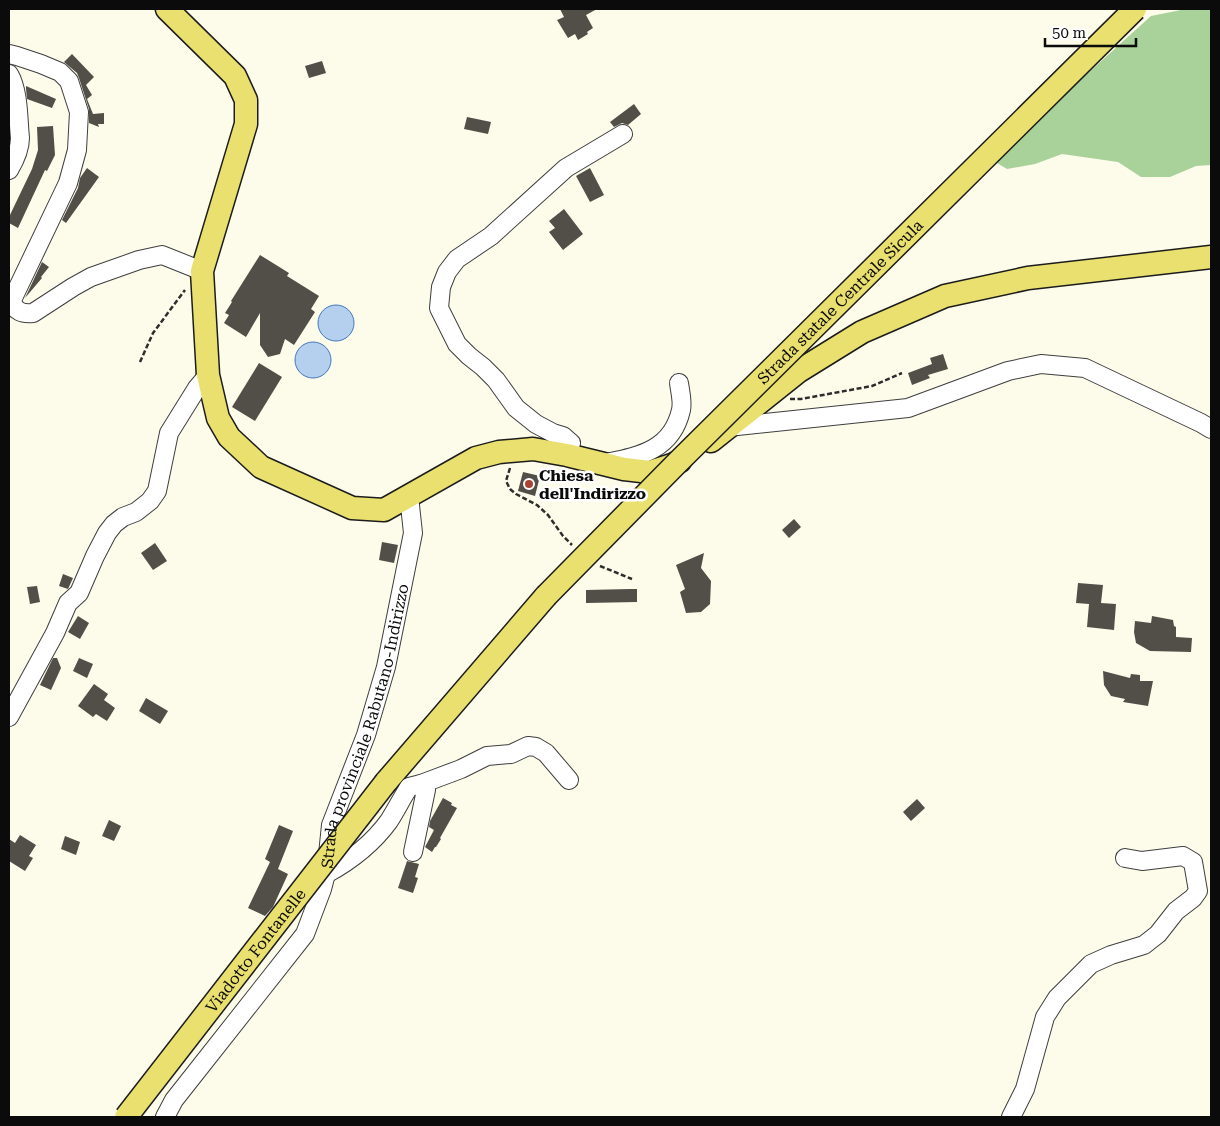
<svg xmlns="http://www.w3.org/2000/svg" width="1220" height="1126" font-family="'Roboto Serif',serif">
<rect width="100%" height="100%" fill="#fdfceb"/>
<path fill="#a9d19a" d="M 1186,9 L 1211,9 L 1211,165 L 1196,166 L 1170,177 L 1141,177 L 1118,162 L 1062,154 L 1035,164 L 1007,169 L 992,160 L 1151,16 Z"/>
<g fill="#b5cfee" stroke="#4578bd">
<circle cx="336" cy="323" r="18"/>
<circle cx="313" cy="360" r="18"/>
</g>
<g fill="#524e48">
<path d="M 560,9 L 597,9 L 586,15 L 593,28 L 587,32 L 588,34 L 578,40 L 575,34 L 568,38 L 557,20 L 564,17 Z"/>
<path d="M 72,54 L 94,77 L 86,85 L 92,95 L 87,99 L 93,114 L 104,113 L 104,124 L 98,124 L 99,127 L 89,123 L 89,109 L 79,78 L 77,73 L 64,62 Z"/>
<path d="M 322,61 L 326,73 L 309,78 L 305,66 Z"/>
<path d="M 26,86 L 56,99 L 52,108 L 27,99 L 26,89 Z"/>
<path d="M 634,104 L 641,114 L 628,125 L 622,123 L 614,127 L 610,122 Z"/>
<path d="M 467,117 L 491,122 L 488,134 L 464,129 Z"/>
<path d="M 53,126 L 55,155 L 47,171 L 45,170 L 18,228 L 9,223 L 9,217 L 32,169 L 38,150 L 37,127 Z"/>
<path d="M 87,168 L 99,177 L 66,223 L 62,220 L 78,188 L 80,178 Z"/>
<path d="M 590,168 L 604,195 L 590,202 L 576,176 Z"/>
<path d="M 564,209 L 583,234 L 563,250 L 549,232 L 555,228 L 549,221 Z"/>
<path d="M 260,255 L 289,273 L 287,276 L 319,296 L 311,309 L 315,312 L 294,345 L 285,339 L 280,354 L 268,357 L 260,345 L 260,313 L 246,337 L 224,323 L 229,315 L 225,313 L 232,302 L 231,301 Z"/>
<path d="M 42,262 L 49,267 L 41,277 L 42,278 L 25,298 Z"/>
<path d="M 943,354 L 948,369 L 928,375 L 930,378 L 912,385 L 908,373 L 932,364 L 930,358 Z"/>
<path d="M 259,363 L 282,377 L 255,421 L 232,407 Z"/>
<path d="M 523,472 L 540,476 L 535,496 L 518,491 Z"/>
<path d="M 794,519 L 801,527 L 789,538 L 782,530 Z"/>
<path d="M 382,542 L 398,545 L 394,563 L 379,560 Z"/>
<path d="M 155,543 L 167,561 L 153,570 L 141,553 Z"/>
<path d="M 704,553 L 701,568 L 711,581 L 710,604 L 701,612 L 686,613 L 680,592 L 685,589 L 676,565 Z"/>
<path d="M 63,574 L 73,578 L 68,589 L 59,586 Z"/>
<path d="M 1078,583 L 1103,585 L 1101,603 L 1116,604 L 1114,630 L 1087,627 L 1089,604 L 1076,603 Z"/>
<path d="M 37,586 L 40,602 L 30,604 L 27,587 Z"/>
<path d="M 630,589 L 637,589 L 637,602 L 586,603 L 586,590 Z"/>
<path d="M 78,616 L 89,623 L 80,639 L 68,632 Z"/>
<path d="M 1152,616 L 1173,620 L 1174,626 L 1176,627 L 1176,637 L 1192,638 L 1191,652 L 1150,651 L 1136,643 L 1134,632 L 1135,621 L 1151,623 Z"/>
<path d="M 53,658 L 57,658 L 61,668 L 51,690 L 40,685 Z"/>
<path d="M 79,658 L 93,664 L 87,678 L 73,671 Z"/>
<path d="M 1103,671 L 1130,678 L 1131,674 L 1140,675 L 1140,681 L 1153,681 L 1148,706 L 1123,702 L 1125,699 L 1111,696 L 1104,685 Z"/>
<path d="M 94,684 L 108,694 L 104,700 L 115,708 L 107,721 L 96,714 L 93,717 L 78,706 Z"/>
<path d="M 146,698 L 168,711 L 160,724 L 139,711 Z"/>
<path d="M 443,798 L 452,803 L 451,805 L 457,808 L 440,838 L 441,839 L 436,847 L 435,847 L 432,852 L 425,847 L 434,830 L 429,827 L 430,821 Z"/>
<path d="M 917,799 L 925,808 L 911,821 L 903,812 Z"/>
<path d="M 109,820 L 121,826 L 114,841 L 102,836 Z"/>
<path d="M 279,825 L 293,831 L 278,869 L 288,874 L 273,907 L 265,916 L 248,908 L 270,862 L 265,859 Z"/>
<path d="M 20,835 L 36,845 L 29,856 L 33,858 L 25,871 L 9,861 L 9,839 L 15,843 Z"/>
<path d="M 65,836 L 80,842 L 76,855 L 61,849 Z"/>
<path d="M 407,861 L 419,864 L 415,877 L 418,878 L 413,893 L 398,888 Z"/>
</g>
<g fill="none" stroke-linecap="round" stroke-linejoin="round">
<defs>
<g id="minor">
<path d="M 9,54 L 17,56 L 41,64 L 60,72 L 69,81 L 79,112 L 77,150 L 68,183 L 12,300 C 14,312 23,314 33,313 L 73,287 L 91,277 L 139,260 L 162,255 L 202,271"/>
<path d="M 9,74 C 19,91 18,119 20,138 C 20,150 15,160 9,170"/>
<path d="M 728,427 L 908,408 L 1008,371 L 1041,364 L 1085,368 L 1201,423 L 1211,429"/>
<path d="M 567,455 L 571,443 L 563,436 L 553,433 L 536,424 L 516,408 L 496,380 L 483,367 L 469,356 L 457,344 L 439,308 L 441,287 L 447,272 L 457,259 L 491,236 L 566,168 L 623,134"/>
<path d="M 606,463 C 640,456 672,450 681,410 C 683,402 680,391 679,383"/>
<path d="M 9,717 L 55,633 L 68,603 L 79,593 L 95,556 L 107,533 L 114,524 L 123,517 L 136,512 L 150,501 L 157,491 L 169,433 L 197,388 L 208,375"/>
<path d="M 421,784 L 461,769 L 487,756 L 511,754 L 528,746 L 536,747 L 546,753 L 569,780"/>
<path d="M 326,874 C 350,861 373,843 389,821 C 396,810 402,798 409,787 L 421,784 L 426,790 L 413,852"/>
<path id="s1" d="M 165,1117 L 174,1100 L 305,934 L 322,889 L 326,874 L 331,825 L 366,735 L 386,667 L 413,533 L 409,496"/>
<path d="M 1011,1117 L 1025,1089 L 1045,1017 L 1057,998 L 1091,964 L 1111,955 L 1144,945 L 1158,934 L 1176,911 L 1193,898 L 1198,891 L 1193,862 L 1183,856 L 1142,861 L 1125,858"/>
</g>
<g id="major">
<path d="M 167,9 L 235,76 L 246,100 L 246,124 L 202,271 L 208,375 L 218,418 L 229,437 L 261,467 L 352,508 L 384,510 L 476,458 L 499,452 L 533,449 L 567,455 L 624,469 L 650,472 L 672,465 L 680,461"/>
<path d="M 711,441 L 799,371 L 862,332 L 945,296 L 1028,278 L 1211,257"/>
<path d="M 386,782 L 546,596"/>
</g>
</defs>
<use href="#minor" stroke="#3e3e3e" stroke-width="20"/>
<use href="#major" stroke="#1c1c1c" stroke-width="25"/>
<g stroke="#2d2d2d" stroke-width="2.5" stroke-dasharray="5 2.5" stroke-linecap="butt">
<path d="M 140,362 L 153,333 L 185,290"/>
<path d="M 790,399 L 801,399 L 872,386 L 902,373"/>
<path d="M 510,468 L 506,481 L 510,489 L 516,494 L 537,505 L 548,515 L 563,536 L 572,545"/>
<path d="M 600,566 L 632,579"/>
</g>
<use href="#minor" stroke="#fff" stroke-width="18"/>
<use href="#major" stroke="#e9e06f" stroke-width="22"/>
<defs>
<g id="major-bridge">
<path id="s2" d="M 546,596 L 676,464 L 1135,9"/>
<path id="s3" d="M 126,1117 L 386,782"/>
</g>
</defs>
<use href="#major-bridge" stroke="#1c1c1c" stroke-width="25" stroke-linecap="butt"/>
<use href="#major-bridge" stroke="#e9e06f" stroke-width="22"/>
</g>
<circle fill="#aa4333" stroke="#fff" stroke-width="2" cx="529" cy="484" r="5"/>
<g text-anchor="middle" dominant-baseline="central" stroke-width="5" stroke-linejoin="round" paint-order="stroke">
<g font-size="16" fill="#0b0b0b" stroke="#fff">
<text stroke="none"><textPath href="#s2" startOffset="416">Strada statale Centrale Sicula</textPath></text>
<text stroke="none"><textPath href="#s1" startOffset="448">Strada provinciale Rabutano-Indirizzo</textPath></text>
<text stroke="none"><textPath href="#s3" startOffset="211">Viadotto Fontanelle</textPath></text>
</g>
<g font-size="16" font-weight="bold" fill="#0b0b0b" stroke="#fff" text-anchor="start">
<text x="539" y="475">Chiesa<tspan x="539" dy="18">dell'Indirizzo</tspan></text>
</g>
</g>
<rect width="1220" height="1126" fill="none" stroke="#0b0b0b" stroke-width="20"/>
<path d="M1045 38v8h91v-8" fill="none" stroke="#0b0b0b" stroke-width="2.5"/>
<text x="1052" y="38" font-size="15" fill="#0b0b0b" stroke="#ffffff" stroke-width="4" paint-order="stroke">50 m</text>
</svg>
